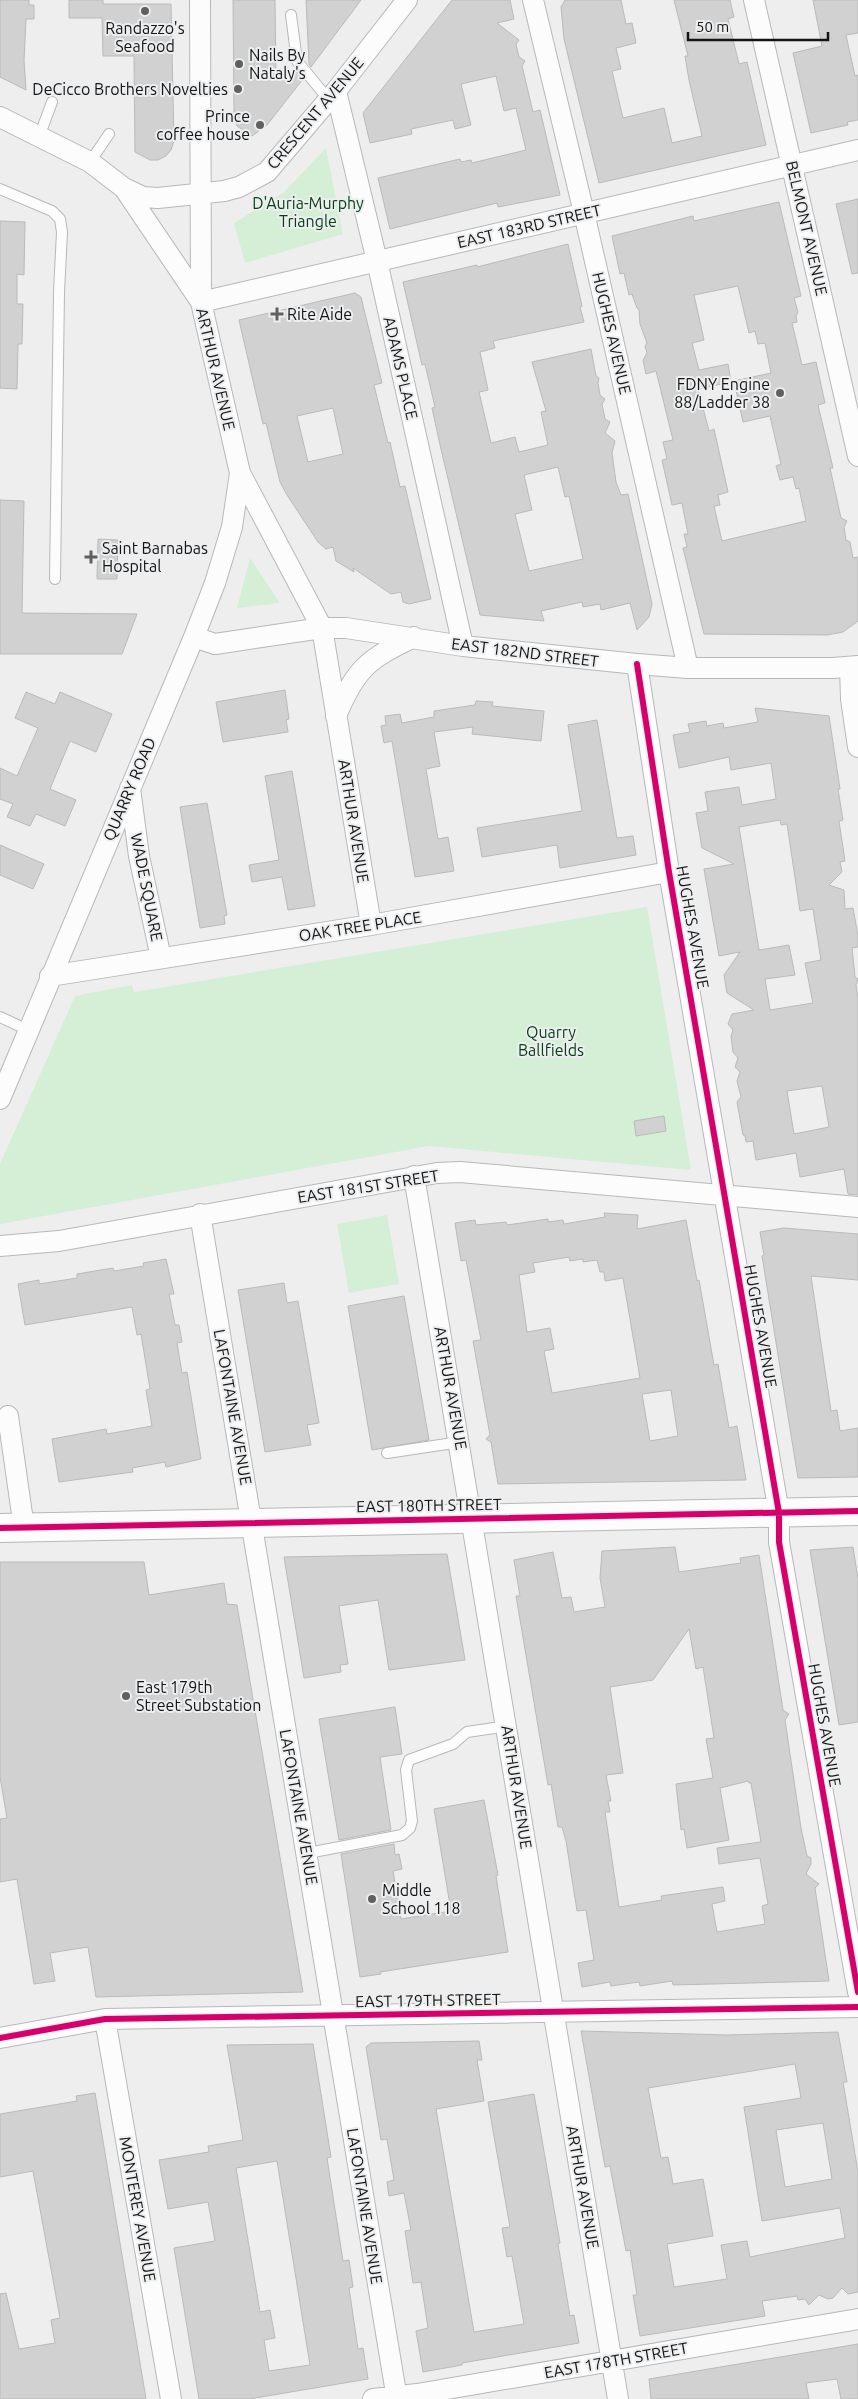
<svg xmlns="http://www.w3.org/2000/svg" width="858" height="2399" font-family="Ubuntu,sans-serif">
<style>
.green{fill:#d4efd6}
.building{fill:#d1d1d1;stroke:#bababa;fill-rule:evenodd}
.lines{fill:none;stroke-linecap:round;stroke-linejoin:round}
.lane-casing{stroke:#b8b8b8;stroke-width:12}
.street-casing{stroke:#b8b8b8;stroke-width:22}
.secondary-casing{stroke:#b8b8b8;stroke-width:30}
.lane{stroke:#fcfcfc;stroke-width:10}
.street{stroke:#fcfcfc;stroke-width:20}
.secondary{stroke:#fcfcfc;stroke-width:28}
.cycleway-casing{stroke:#edeeef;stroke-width:9}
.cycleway{stroke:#d6006c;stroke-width:6}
.poi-dot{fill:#606061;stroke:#edeeef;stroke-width:2}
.labels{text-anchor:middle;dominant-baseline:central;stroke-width:4;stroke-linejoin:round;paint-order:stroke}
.poi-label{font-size:16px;fill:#141415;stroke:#edeeef;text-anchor:start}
.street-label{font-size:16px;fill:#141415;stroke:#edeeef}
.park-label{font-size:16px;fill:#043e15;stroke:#edeeef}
</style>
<rect width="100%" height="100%" fill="#eee"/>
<path class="green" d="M326,148L343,234L245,263L234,223L283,193Z
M250,558L280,603L237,608Z
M647,907L691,1170L429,1146L0,1224V1164L75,996L132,985L134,992Z
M387,1215L399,1284L349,1293L337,1224Z"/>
<path class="building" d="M0,0H29V5H34V19H26L24,61L26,90L0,77Z
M69,0H103V4H171L174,141L171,150L166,156L158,160H150L135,152L134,56H103L102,18H69Z
M233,0H275L276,73L297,72L303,79L267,125L252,136L237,126L234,117Z
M306,0H361L311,67L309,64Z
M452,0H510L514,19L497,23L519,40L516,44L519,57L525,61L522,66L533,112L540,110L560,195L498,207L497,203L390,229L378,178L460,159L461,162L471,160L472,163L526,150L516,108L504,111L496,76L461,84L471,125L455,129L453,120L411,129L412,134L370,143L363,113Z
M565,0H621L626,24L632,23L636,43L616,48L621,69L612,71L623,118L664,108L672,143L702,136L689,80L685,56H688L674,0H730L734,17L728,19L739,64L747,62L766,145L599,183L564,39L561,7Z
M813,0H858V33L846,35L855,76L858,75V120L847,122L848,125L811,133L793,53L822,46Z
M858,199V273L852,274L836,204Z
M779,202L801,296L794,298L798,312L796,316L797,322L792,323L802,365L816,362L825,403L818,405L833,468H830L841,518L847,521L844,527L846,540L850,542L853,558L858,557V621L843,632L827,635L704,634L683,548L687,547L684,534H688L682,503L672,505L662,460L667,459L663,442L673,440L656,371L646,374L643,360L647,353L645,346L647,343L640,324L639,310L637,308L632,294L629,295L624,273L620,274L612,236L693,216L694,221ZM738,286L749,333L755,331L758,344L765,343L771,373L734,381L743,422L770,416L781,464L776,466L780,480L793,477L796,489L799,488L806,521L722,541L714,506L720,505L718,495L728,492L714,429L709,431L698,389L731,382L728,364L699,370L692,343L704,340L694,295Z
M0,221L25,222L24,275L17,274V304H23L22,344H18L17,389L0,388Z
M568,244L582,306L580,307L584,322L493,341L495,348L480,352L488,390L479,392L491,443L515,437L519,452L548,445L541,412L546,411L532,362L591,349L596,376L599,378L598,383L600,395L605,399L602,404L605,419L610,422L605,433L615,441L612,453L616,482L621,495L628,494L652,604L649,617L637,630L630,603L601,610L600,604L583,607L582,602L541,611L544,621L480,615L441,449L432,408L435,407L425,364L422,365L403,282L477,265V267ZM558,467L565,497L569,496L583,559L529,571L515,514L532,510L524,475Z
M355,293L361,297L382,383L374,385L380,410L388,443L390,442L400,487L405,486L431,599L409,604L403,602L401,592L391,594L353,568L354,572L336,561L333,547L326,549L318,542L287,495L280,482L266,423L263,424L239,320ZM333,408L343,454L308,462L297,416Z
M0,500L24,501L22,613L137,614L122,654H0Z
M98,539L118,540L117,579H97Z
M285,690L289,719L286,720L288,732L223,742L216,702Z
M26,692L55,704L60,692L112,714L96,752L70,741L50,789L76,800L65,826L36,814L30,826L7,817L13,804L0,799V768L17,776L38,728L15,718Z
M476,701L493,702L492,706L544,711L541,741L472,734L473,727L434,732L440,766L426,769L438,839L448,837L454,871L415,877L392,741L384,743L381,726L386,725L385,716L400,714L402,723L434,717V711L475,705Z
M755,708L829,716L840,789H838L843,820L839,821L845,861L840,862L842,872L829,885L844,890L845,909L853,908L858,936V947L852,948L855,977L858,979L856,985L858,999V1195L848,1194L844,1169L800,1177L796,1153L756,1160L753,1141L746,1142L745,1136L743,1135L737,1102L741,1097L737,1081L740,1072L735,1067L738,1058L733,1052L731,1036L733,1030L728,1024L732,1014L754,1010L727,993L724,975L740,952L719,956L704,869L734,864L702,848L696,813L708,811L705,792L739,787L742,805L776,799L771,763L731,770L729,757L679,768L673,735L690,732L688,724L706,721L707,726L723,723L724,728L758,722ZM780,820L781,825L787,824L800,911L813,909L821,960L805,963L813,1003L770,1010L765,979L795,975L789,945L759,950L739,827ZM822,1086L829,1127L794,1134L787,1091Z
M597,720L617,838L633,836L636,855L560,868L557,845L482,857L477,828L582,811L568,725Z
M292,771L315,906L288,910L282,877L252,882L249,865L279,860L265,776Z
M207,803L227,915L224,916L225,924L200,928L180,807Z
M0,845L44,864L33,889L0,875Z
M664,1116L666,1131L636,1136L634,1121Z
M604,1213L638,1215L637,1229L686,1220L697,1281L699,1280L714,1365L718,1364L729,1428L737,1426L746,1480L498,1484L491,1442L486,1439L490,1435L473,1341L481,1340L466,1260L461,1261L455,1223L475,1220L476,1225L506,1222L507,1225L548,1219V1222L563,1220L564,1224L605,1217ZM569,1257L570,1261L583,1259V1262L597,1260L600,1272H604L605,1281L623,1278L640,1378L552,1393L544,1351L554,1349L550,1328L527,1332L519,1275L535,1272L533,1263ZM671,1390L678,1436L650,1441L642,1394Z
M784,1228L858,1234V1280L811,1276L831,1411L837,1410L840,1431L858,1428V1477L798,1478L762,1256L764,1255L760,1232Z
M166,1259L174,1294H169L175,1325H179L182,1342L177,1343L182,1373L187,1372L201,1459L166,1467L165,1462L132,1468L133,1472L59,1482L52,1439L106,1429L107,1434L152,1426L146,1390L150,1389L141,1334L137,1335L132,1307L25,1325L18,1284L39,1280V1284L77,1278V1274L113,1268L114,1271L144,1266L143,1263Z
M284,1283L287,1303L298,1301L319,1423L307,1425L311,1445L265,1452L238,1290Z
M404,1296L429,1440L372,1450L348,1306Z
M675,1547L679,1572L741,1563L740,1558L759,1555L783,1710L789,1714L785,1720L801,1828L807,1856L811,1858V1864L806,1874L819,1884L815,1888L829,1981L673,1985L672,1981L640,1986L639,1982L611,1986L610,1982L582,1987L578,1963L594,1960L586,1910L577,1911L566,1841L562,1827H558L551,1784L548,1785L516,1596H520L514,1560L553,1552L562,1598L571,1597L574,1612L605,1607L600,1578L602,1551ZM689,1629L696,1669L703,1667L714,1738L706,1739L713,1778L676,1784L681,1830L684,1829L687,1848L729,1840L720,1788L748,1781L749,1783H751L761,1842L717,1848L719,1864L760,1858L768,1904L762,1906L765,1924L717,1932L712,1904L725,1901L723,1887L661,1896L662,1900L619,1907L605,1812H610L608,1801H611L606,1775L623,1773L610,1687L653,1680Z
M853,1547L858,1579V1722L839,1725L810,1550Z
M447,1554L465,1660L389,1670L378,1600L339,1606L348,1664L340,1665L341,1672L304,1678L284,1557Z
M0,1562H144L149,1595L224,1583L227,1604L237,1605L303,1992L96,1997L88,1947L50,1953L55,1981L34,1984L17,1879L0,1882V1819L7,1818L0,1777Z
M395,1707L402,1754L380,1757L391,1830L339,1840L319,1719Z
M484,1800L498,1875L496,1876L508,1952L380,1972L381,1974L360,1977L341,1854L394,1844L395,1855L399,1854L402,1869L393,1871L401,1919L451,1911L434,1809Z
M581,2031L727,2035L838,2032L847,2082H843L858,2172V2292L848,2294L842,2288L833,2298L828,2299L819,2295L809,2305L805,2299L798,2300L797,2296L762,2301L765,2316L640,2336L633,2295H637L630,2250L626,2251L610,2166L605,2167ZM795,2064L801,2098L744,2107L762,2221L840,2208L845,2238L750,2257L747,2241L721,2245L727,2279L674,2287L667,2244L713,2236L703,2179L673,2184L668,2157L661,2158L648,2088ZM823,2123L832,2179L785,2187L776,2130Z
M479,2041L482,2060H477L484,2101L436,2109L474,2332L524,2324L512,2256L507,2257L502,2228L510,2227L488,2102L534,2094L560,2243L558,2244L570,2316L574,2315L579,2343L462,2363V2365L423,2372L416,2331L428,2328L421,2282L413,2283L405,2231L411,2230L404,2193L389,2196L387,2182L394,2180L387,2139L381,2140L366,2047L371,2043Z
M313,2044L331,2157L327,2158L343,2261L349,2260L353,2287L349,2288L358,2349L363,2348L368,2379L249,2399H199L174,2248L215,2241L208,2202L168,2209L159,2160L209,2152L208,2146L243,2140L227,2045ZM277,2161L310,2365L269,2371L264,2340L275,2338L270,2310L260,2312L236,2168Z
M95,2093L146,2399H0V2294L6,2293L19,2349L55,2343L51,2320L60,2318L33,2171L0,2177V2114L77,2101L76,2096Z
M858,2344V2399H841L837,2379L806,2383L809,2399H651L649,2379Z"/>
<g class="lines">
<defs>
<path id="lane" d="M291,15L297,61L329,100
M39,137L52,102
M90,162L109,134
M0,189L52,211L60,219L62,232L59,292L55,579
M0,1017L28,1030
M387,1453L460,1442
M308,1853L402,1835L410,1828L412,1821L406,1770L409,1760L453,1744L467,1732L508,1726"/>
<path id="street" d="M200,0L201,302L240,473L322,628L371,925
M533,0L584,213L688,668
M754,0L858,456
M336,91L377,261L463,646
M0,117L90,162L124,188L201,302
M124,188L143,197L158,198L224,191L239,187L267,172L336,91L407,0
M201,302L858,150
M194,637L215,644L322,628H346L463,646L637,664L688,668H833L858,666
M637,664L669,872L779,1513V1542L858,1992
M850,667L851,699L858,747
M336,716C356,668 368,659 414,637
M130,788L139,856L161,958
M50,976L371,925L669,872
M0,1099L194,637L215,583L232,527L240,473
M414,1176L618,2399
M200,1214L397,2399
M0,1246L59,1241L437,1173L460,1172L858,1207
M8,1416L24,1528
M105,2019L171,2399
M0,2038L105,2019L858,2007
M373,2399L417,2394L858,2319"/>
<path id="secondary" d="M0,1528L858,1511"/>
</defs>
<use href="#lane" class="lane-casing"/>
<use href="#street" class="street-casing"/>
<use href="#secondary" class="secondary-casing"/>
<use href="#lane" class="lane"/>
<use href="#street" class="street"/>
<use href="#secondary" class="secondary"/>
<defs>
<path id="cycleway" d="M637,664L669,872L779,1513V1542L858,1992
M0,1528L858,1511
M0,2038L105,2019L858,2007"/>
</defs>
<use href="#cycleway" class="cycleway-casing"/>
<use href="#cycleway" class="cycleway"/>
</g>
<g class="poi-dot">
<circle cx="145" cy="11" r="5"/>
<circle cx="239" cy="64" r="5"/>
<circle cx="238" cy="89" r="5"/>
<circle cx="260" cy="125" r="5"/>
<path d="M274.5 306.5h5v5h5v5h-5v5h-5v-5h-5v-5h5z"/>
<circle cx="780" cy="393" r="5"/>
<path d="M88.5 549.5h5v5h5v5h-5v5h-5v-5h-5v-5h5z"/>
<circle cx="126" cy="1696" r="5"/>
<circle cx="372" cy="1899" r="5"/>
</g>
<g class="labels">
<g class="poi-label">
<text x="145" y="28" text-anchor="middle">Randazzo's<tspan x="145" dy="18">Seafood</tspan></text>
<text x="249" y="55">Nails By<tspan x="249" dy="18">Nataly's</tspan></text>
<text x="228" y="89" text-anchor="end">DeCicco Brothers Novelties</text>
<text x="250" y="116" text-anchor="end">Prince<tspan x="250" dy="18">coffee house</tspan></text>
<text x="287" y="314">Rite Aide</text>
<text x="770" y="384" text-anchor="end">FDNY Engine<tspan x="770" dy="18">88/Ladder 38</tspan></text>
<text x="102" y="548">Saint Barnabas<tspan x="102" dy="18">Hospital</tspan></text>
<text x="136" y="1687">East 179th<tspan x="136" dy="18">Street Substation</tspan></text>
<text x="382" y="1890">Middle<tspan x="382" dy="18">School 118</tspan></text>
</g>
<g class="street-label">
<text transform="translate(315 113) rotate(-50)">CRESCENT AVENUE</text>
<text transform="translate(529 226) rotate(-13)">EAST 183RD STREET</text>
<text transform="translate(807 228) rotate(77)">BELMONT AVENUE</text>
<text transform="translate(612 333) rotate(77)">HUGHES AVENUE</text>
<text transform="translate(401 368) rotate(77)">ADAMS PLACE</text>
<text transform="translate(216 369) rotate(77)">ARTHUR AVENUE</text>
<text transform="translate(525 652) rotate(7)">EAST 182ND STREET</text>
<text transform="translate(129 789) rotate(-67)">QUARRY ROAD</text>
<text transform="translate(354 821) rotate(81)">ARTHUR AVENUE</text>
<text transform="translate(147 887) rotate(79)">WADE SQUARE</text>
<text transform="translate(360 926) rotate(-9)">OAK TREE PLACE</text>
<text transform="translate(693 927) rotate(80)">HUGHES AVENUE</text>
<text transform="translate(368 1186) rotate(-9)">EAST 181ST STREET</text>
<text transform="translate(761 1326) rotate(80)">HUGHES AVENUE</text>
<text transform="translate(451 1388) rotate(80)">ARTHUR AVENUE</text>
<text transform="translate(233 1407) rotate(80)">LAFONTAINE AVENUE</text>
<text transform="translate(429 1505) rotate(-1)">EAST 180TH STREET</text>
<text transform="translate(825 1725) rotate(80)">HUGHES AVENUE</text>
<text transform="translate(517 1787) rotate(81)">ARTHUR AVENUE</text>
<text transform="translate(299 1807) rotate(80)">LAFONTAINE AVENUE</text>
<text transform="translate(428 2000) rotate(-1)">EAST 179TH STREET</text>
<text transform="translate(583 2187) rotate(80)">ARTHUR AVENUE</text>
<text transform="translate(365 2206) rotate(81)">LAFONTAINE AVENUE</text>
<text transform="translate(138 2209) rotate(80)">MONTEREY AVENUE</text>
<text transform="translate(616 2360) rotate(-10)">EAST 178TH STREET</text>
</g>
<g class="park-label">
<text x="308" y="203">D'Auria-Murphy<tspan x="308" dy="18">Triangle</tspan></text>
<text x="551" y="1032">Quarry<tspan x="551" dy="18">Ballfields</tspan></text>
</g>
</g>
<path d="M688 32v8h140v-8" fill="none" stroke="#141415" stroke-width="2.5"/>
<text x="696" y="32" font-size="15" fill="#141415" stroke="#edeeef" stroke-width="4" paint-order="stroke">50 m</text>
</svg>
